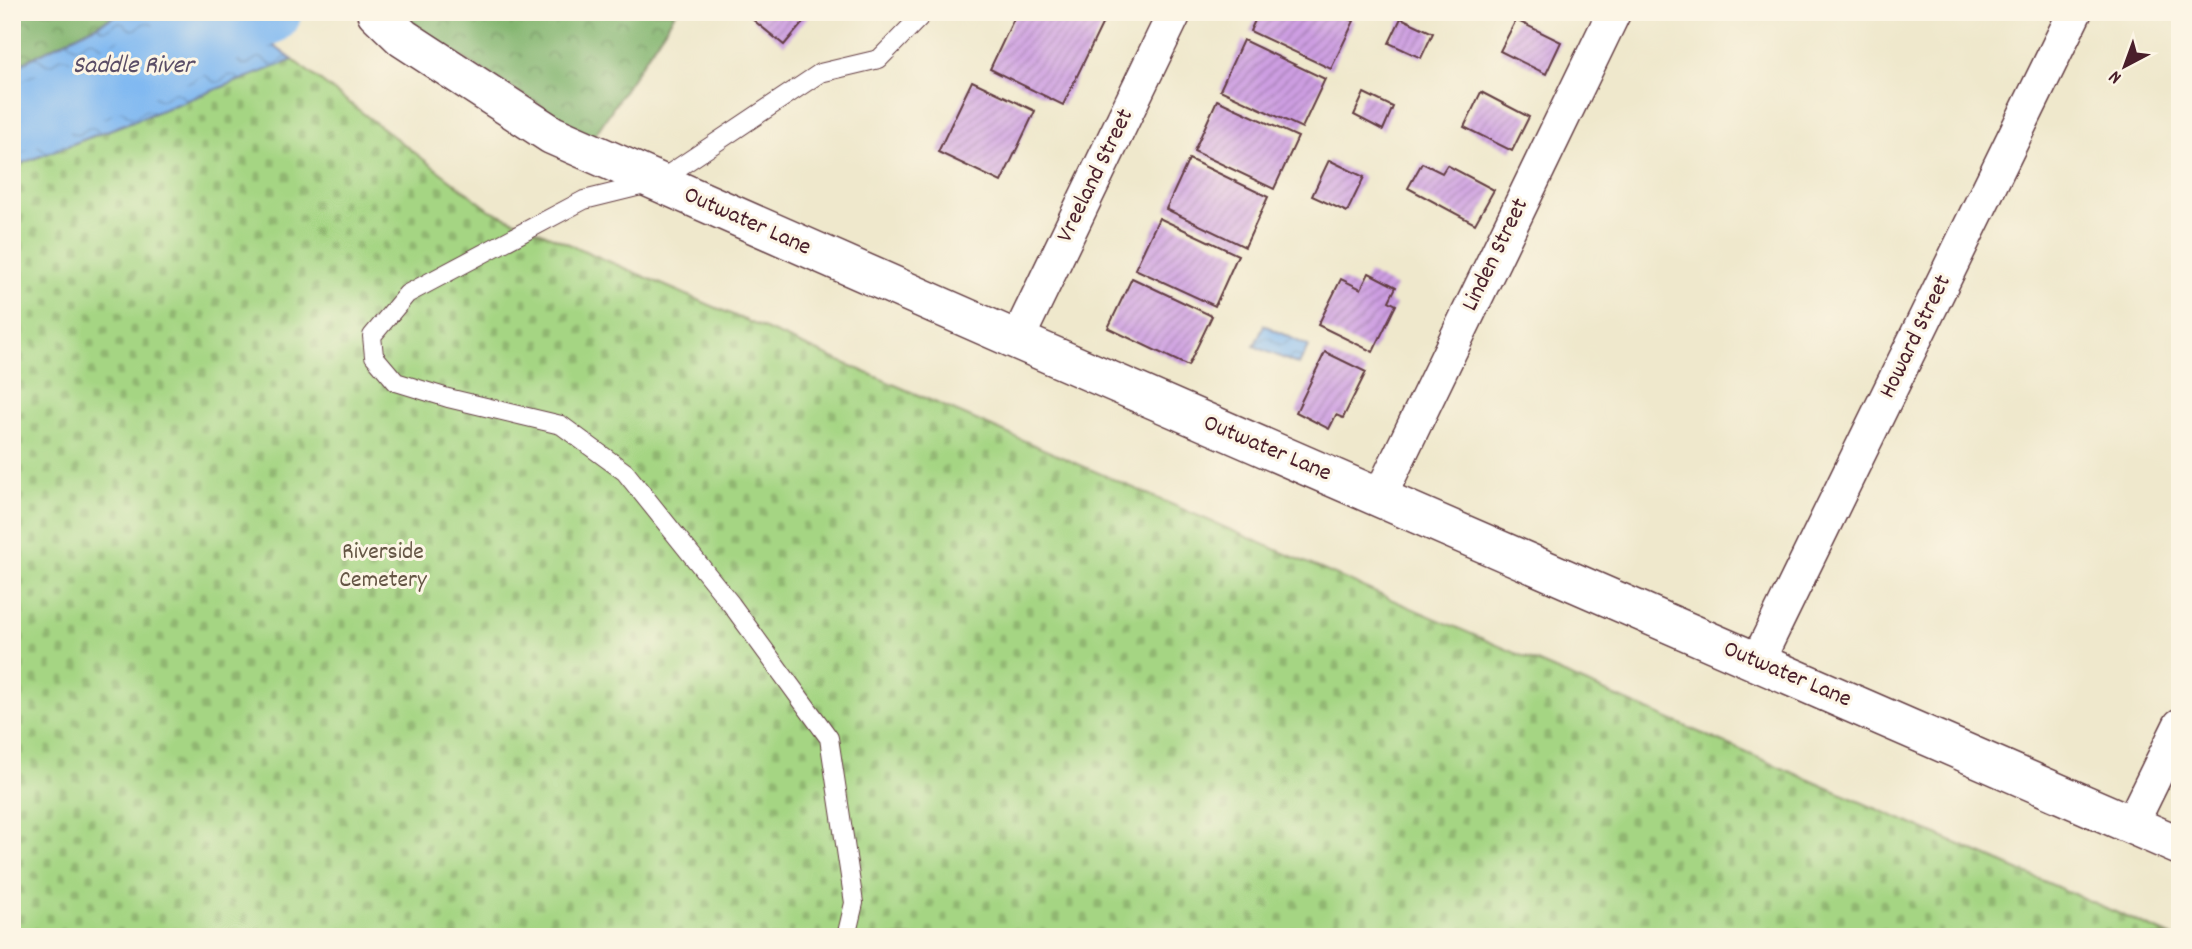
<svg xmlns="http://www.w3.org/2000/svg" width="2192" height="949" font-family="Dekko,sans-serif">
<style>
.forest{fill:url(#forest-crowns);stroke:#676a4e;stroke-width:2}
.cemetery{fill:url(#cemetery-stones);stroke:#787a57;stroke-width:2}
.water{fill:url(#water-waves);stroke:#666c8e;stroke-width:2}
.lines{fill:none;stroke-linecap:round;stroke-linejoin:round}
.river{stroke:#81b9f1;stroke-width:65}
.building{fill:url(#building-hatch)}
.service-casing{stroke:#633d43;stroke-width:20}
.minor-casing{stroke:#633d43;stroke-width:36}
.tertiary-casing{stroke:#633d43;stroke-width:41}
.service{stroke:#fff;stroke-width:18}
.minor{stroke:#fff;stroke-width:33}
.tertiary{stroke:#fff;stroke-width:38}
.labels{text-anchor:middle;dominant-baseline:central;stroke-width:6;stroke-linejoin:round;paint-order:stroke}
.street-label{font-size:24px;fill:#4a1f2b;stroke:#fcf5e5}
.park-label{font-size:24px;fill:#655645;stroke:#fcf5e5}
.water-label{font-size:26px;font-style:italic;fill:#5a4d66;stroke:#fcf5e5}
</style>
<defs>
<pattern id="forest-crowns" width="20" height="18" patternUnits="userSpaceOnUse" patternTransform="scale(1.75)"><rect width="20" height="18" fill="#84b671"/><path d="M2 6a3 3 0 1 1 6 0M12 15a3 3 0 1 1 6 0" fill="none" stroke="#6e935d"/></pattern>
<pattern id="cemetery-stones" width="16" height="16" patternUnits="userSpaceOnUse" patternTransform="scale(1.75)"><rect width="16" height="16" fill="#a5d583"/><path d="M2 7V4a2 2 0 0 1 4 0v3zM10 15v-3a2 2 0 0 1 4 0v3z" fill="#90b671"/></pattern>
<pattern id="water-waves" width="16" height="10" patternUnits="userSpaceOnUse" patternTransform="scale(1.75)"><rect width="16" height="10" fill="#81b9f1"/><path d="M0 5q4-4 8 0t8 0" fill="none" stroke="#6c96c3"/></pattern>
<pattern id="building-hatch" width="6" height="6" patternUnits="userSpaceOnUse" patternTransform="scale(1.75)"><rect width="6" height="6" fill="#cd9ee2"/><path d="M-1 1l2-2M0 6l6-6M5 7l2-2" fill="none" stroke="#a880b7"/></pattern>
</defs>
<rect width="100%" height="100%" fill="#fcf5e5"/>
<filter id="ink" filterUnits="userSpaceOnUse"><feTurbulence type="fractalNoise" baseFrequency=".0143" numOctaves="2"/><feDisplacementMap in="SourceGraphic" scale="14" xChannelSelector="R" yChannelSelector="G"/><feConvolveMatrix kernelMatrix="1 2 1 2 8 2 1 2 1" color-interpolation-filters="sRGB"/></filter>
<filter id="wash" filterUnits="userSpaceOnUse"><feTurbulence type="fractalNoise" baseFrequency=".00686" numOctaves="4" result="noise"/><feDisplacementMap in="SourceGraphic" scale="28" xChannelSelector="R" yChannelSelector="G"/><feGaussianBlur stdDeviation="1.57" result="paint"/><feColorMatrix in="noise" values="0 0 0 0 0 0 0 0 0 0 0 0 0 0 0 0 0 1.4 0 .05"/><feComposite in="paint" operator="in"/></filter>
<g filter="url(#wash)">
<rect width="100%" height="100%" fill="#efe8cc"/>
<path class="forest" d="M12,12H123L12,68Z
M412,12H676L593,138L403,21Z"/>
<path class="cemetery" d="M293,60L490,210L2173,937H12V167Z"/>
<path class="water" d="M123,12H249L273,45L293,60L12,167V68Z
M1264,325L1308,346L1299,365L1254,346Z"/>
<g class="lines">
<path class="river" d="M12,121L269,12"/>
</g>
<g id="blocks">
<path class="building" d="M757,12H812L784,45L752,19Z
M1017,12H1108L1063,105L990,69Z
M1259,12H1336L1354,21L1331,69L1250,31Z
M1401,18L1433,33L1421,58L1389,43Z
M1516,20L1561,42L1546,74L1500,51Z
M1243,40L1325,79L1302,128L1220,90Z
M972,81L1035,111L1001,182L938,152Z
M1481,92L1529,117L1512,151L1464,127Z
M1364,93L1393,107L1383,130L1354,115Z
M1217,100L1298,137L1274,189L1194,151Z
M1189,159L1268,197L1245,247L1166,209Z
M1329,160L1364,177L1347,212L1312,196Z
M1422,163L1442,173L1447,165L1494,190L1475,224L1408,188Z
M1159,218L1238,255L1215,306L1135,269Z
M1369,273L1396,287L1389,301L1396,305L1373,352L1318,325L1341,279L1361,289Z
M1132,278L1212,316L1188,366L1108,328Z
M1325,352L1366,372L1343,418L1336,415L1329,429L1296,412Z"/>
</g>
</g>
<g filter="url(#ink)">
<use href="#blocks" fill-opacity="0" stroke="#633d43" stroke-width="2"/>
<g class="lines">
<defs>
<path id="service" d="M846,937L854,903L829,738L731,604L625,472L561,425L448,398L396,382L374,356L372,336L407,294L584,200L657,182L820,73L879,59L925,12"/>
<path id="minor" d="M1017,340L1175,12
M1379,498L1614,12
M1757,662L2075,12
M2131,825L2180,725"/>
<path id="tertiary" d="M376,12L403,38L552,135L1017,340L2180,846"/>
</defs>
<use href="#service" class="service-casing"/>
<use href="#minor" class="minor-casing"/>
<use href="#tertiary" class="tertiary-casing"/>
<use href="#service" class="service"/>
<use href="#minor" class="minor"/>
<use href="#tertiary" class="tertiary"/>
</g>
</g>
<g class="labels">
<g class="street-label">
<text transform="translate(1096 176) rotate(-64)">Vreeland Street</text>
<text transform="translate(747 222) rotate(24)">Outwater Lane</text>
<text transform="translate(1496 255) rotate(-64)">Linden Street</text>
<text transform="translate(1916 337) rotate(-64)">Howard Street</text>
<text transform="translate(1267 449) rotate(23)">Outwater Lane</text>
<text transform="translate(1787 675) rotate(23)">Outwater Lane</text>
</g>
<g class="park-label">
<text x="383" y="553">Riverside<tspan x="383" dy="28">Cemetery</tspan></text>
</g>
<g class="water-label">
<text x="133" y="66">Saddle River</text>
</g>
</g>
<rect width="2192" height="949" fill="none" stroke="#fcf5e5" stroke-width="42"/>
<g transform="translate(2125 66) rotate(221)" stroke="#fcf5e5" stroke-width="5" paint-order="stroke">
<path d="M0-5L12 26L0 18L-12 26Z" fill="#4a1f2b"/>
<text y="-10" font-size="19" font-weight="bold" text-anchor="middle" fill="#4a1f2b">N</text>
</g>
</svg>
